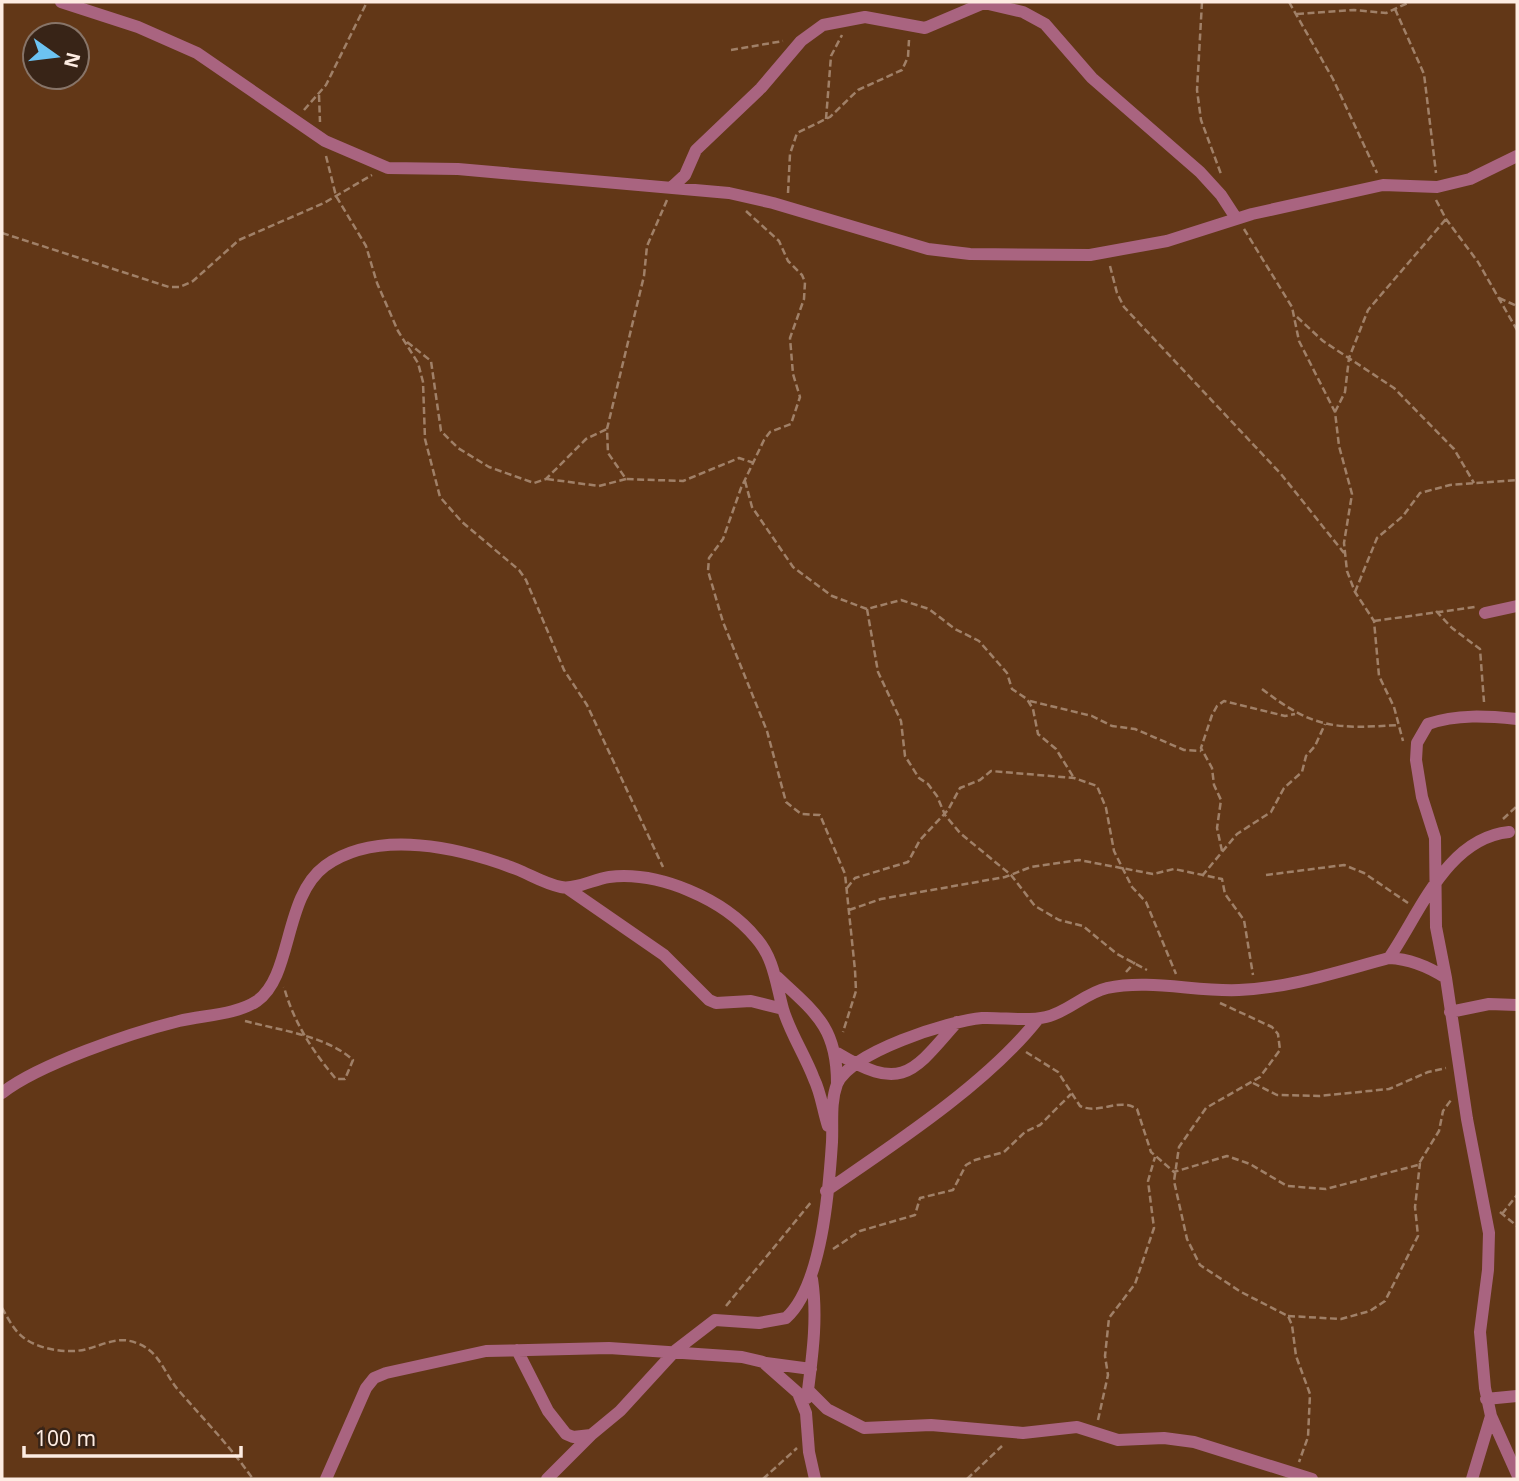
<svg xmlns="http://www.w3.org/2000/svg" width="1519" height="1481" font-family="'Noto Sans',sans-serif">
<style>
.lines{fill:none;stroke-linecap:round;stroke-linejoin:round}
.path{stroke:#a08068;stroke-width:2.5;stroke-dasharray:7 3.5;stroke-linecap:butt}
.street{stroke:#a96480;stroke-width:12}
</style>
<rect width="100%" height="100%" fill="#623717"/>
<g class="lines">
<path class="path" d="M1202,2L1197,90L1201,120L1221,174
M1289,2L1333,79L1377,173
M1395,9L1424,74L1436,173
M1297,14L1354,10L1386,13L1410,2
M731,50L783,41
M319,95L320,122
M304,110L326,85L367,2
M826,119L831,56L842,35
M326,156L336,196L366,246L377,283L398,331L418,363L423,382L425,439L440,497L462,522L519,570L526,580L564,670L587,705L663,867
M788,193L790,154L797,133L830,117L858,90L902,70L908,57L909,40
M667,200L647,246L644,276L607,429L608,453L626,479L683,481L739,458L754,463
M1436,200L1446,219L1478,262L1517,330
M746,211L779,241L788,261L802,275L805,282L804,299L790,338L793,374L800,397L791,424L770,432L764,440L741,488L723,539L709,558L708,571L723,622L767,731L786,802L801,814L820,815L845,874L855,970L856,991L843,1032
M1244,229L1292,307L1299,341L1335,412L1339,446L1352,494L1344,543L1347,571L1355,592L1374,621L1379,676L1394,707L1403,741
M2,233L169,287H180L193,281L239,240L324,203L372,175
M1110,266L1117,293L1124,307L1281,474L1344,553
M1499,298L1517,306
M1297,317L1323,341L1394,388L1454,449L1474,483
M407,342L431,361L441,431L458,448L489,467L534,483L546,479L586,439L607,429
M1335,412L1345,392L1349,358L1368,310L1446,219
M547,479L599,486L626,479
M745,481L752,507L793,567L832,596L867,609L901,600L929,609L955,629L979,641L1007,673L1012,689L1027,699L1033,709L1038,734L1056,749L1074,778
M1355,592L1377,538L1403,516L1420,493L1450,485L1517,480
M867,609L878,672L901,721L905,756L919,778L928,784L937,796L945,815L960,833L1011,875L1035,906L1059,920L1083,926L1117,954L1147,970
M1436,611L1452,628L1480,649L1484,702
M1374,621L1475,607
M1262,689C1314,729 1335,729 1399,725
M1030,701L1092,716L1112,726L1135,729L1184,750L1201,751
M1503,819L1517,806
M1222,851L1217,828L1221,800L1214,785L1212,768L1201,748L1212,715L1217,706L1224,701L1285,716L1295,714
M1266,875L1344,865L1364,873L1408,903
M1202,876L1237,834L1271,812L1284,788L1302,772L1306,756L1315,746L1325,724
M847,888L855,878L908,862L920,840L948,810L960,788L980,780L991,771L1074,778L1097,786L1106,808L1114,851L1132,887L1146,902L1176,974
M849,910L881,899L1005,877L1031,867L1079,860L1153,874L1174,869L1222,879L1225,894L1244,920L1253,975
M1126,972L1135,962
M1220,1003L1272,1027L1278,1034L1280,1050L1260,1077L1206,1108L1179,1147L1174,1181L1187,1239L1200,1265L1241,1292L1288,1316L1292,1325L1296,1356L1310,1394L1308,1437L1299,1462
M245,1021C279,1030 327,1036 353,1060L345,1079H336C313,1052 293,1021 284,987
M1026,1052L1058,1072L1080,1106C1099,1115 1119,1097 1137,1109L1151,1152L1174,1172L1227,1156L1250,1164L1287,1186L1326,1189L1418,1165L1439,1131L1443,1111L1451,1100
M1253,1083L1277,1095L1319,1096L1389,1089L1428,1072L1446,1068
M1500,1212L1517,1226
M1502,1214L1517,1195
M833,1249L860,1231L915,1215L920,1198L953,1190L966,1165L975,1160L1004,1152L1025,1132L1040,1125L1071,1094
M726,1306L812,1201
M2,1308C8,1318 14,1331 24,1338C40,1350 69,1354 87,1349C106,1344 119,1335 139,1344C161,1353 165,1376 180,1392C207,1423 229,1445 253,1479
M1288,1316L1341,1319L1370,1311L1385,1301L1418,1236L1415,1207L1420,1163
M1098,1420L1108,1375L1105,1356L1109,1318L1135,1284L1154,1228L1148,1181L1155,1157
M763,1479L797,1448
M967,1479L1002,1446"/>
<path class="street" d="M61,2L138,27L197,53L325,141L388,168L458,169L729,193L773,203L928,249L970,254L1090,255L1167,241L1252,214L1383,185L1437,187L1470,179L1517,156
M672,187L685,175L696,150L761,88L801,41L823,25L865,17L925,28L984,3L1023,12L1045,24L1092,78L1200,172L1221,195L1236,218
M1485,613L1517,606
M567,888L664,955L709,1000L716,1003L751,1001L783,1009
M1389,958C1420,913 1447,838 1509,832
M777,977C816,1013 837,1028 837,1083
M1446,978L1436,927L1435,838L1422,797L1416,760L1417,743L1428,724C1457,714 1487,716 1517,719
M1450,1012L1489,1004L1517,1005
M837,1053C902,1092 912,1074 957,1022
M2,1093C39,1064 131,1033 179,1021C203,1015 236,1015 257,1001C293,976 283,897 325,866C378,828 461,848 516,869C531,875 545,884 561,887C576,890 594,879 609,877C659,871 724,899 756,938C774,958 776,984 783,1009C790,1033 805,1055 814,1079C821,1093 823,1111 828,1126
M826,1191C893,1145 988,1083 1038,1019
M517,1350L548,1411L566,1434L573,1437L591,1435L620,1411L676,1350L715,1320L759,1323L786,1318C822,1286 829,1189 832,1142C833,1123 830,1103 837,1084C850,1052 949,1021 982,1018C1003,1017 1026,1022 1046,1017C1068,1012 1085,993 1107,988C1150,979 1196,992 1239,990C1290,988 1340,971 1389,958C1410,959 1429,967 1446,978L1467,1119L1489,1233L1488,1270L1480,1332L1485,1388L1491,1416L1517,1474
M766,1363L811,1369
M808,1390L827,1409L864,1428L931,1425L1023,1433L1077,1427L1118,1440L1164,1438L1194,1442L1312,1479
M807,1398C812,1358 818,1319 812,1279
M1486,1399L1517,1396
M326,1479L366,1388L374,1378L386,1373L486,1351L609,1348L742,1357L763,1362L798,1393L806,1413L809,1452L815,1479
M547,1479L591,1435
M1472,1479L1491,1416"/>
</g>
<rect width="1519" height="1481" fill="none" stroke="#fdece2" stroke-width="7"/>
<g transform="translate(56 56) rotate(104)"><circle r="33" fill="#382417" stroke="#877468" stroke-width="2"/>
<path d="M0-5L12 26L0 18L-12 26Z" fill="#6cc3f2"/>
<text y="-10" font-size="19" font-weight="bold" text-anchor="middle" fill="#fdece2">N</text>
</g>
<path d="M24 1446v10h217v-10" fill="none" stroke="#fdece2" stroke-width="3.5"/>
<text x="35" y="1446" font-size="21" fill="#fdece2" stroke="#382417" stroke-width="5" paint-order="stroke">100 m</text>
</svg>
